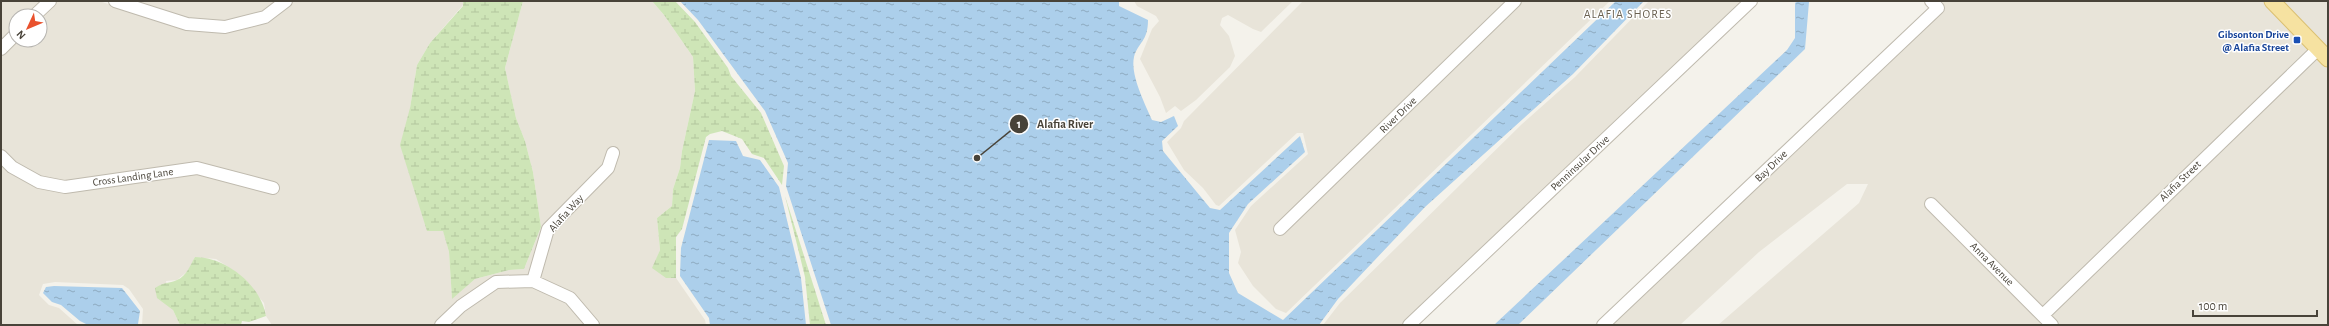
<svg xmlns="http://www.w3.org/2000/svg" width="2329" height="326" font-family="'Alegreya Sans',sans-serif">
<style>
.residential{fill:#e8e4d9}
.wetland{fill:url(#wetland-marsh)}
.water{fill:url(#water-ripples)}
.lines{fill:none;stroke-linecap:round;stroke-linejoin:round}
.minor-casing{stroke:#bfbaae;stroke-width:14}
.major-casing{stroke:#dbc072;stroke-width:17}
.minor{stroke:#fff;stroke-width:12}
.major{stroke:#f6e2a1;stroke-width:15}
.transit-dot{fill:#1a4fb4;stroke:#fff;stroke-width:1.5}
.labels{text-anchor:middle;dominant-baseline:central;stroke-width:3;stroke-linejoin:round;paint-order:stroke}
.transit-label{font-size:11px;font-weight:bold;fill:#164399;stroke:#fff;text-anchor:end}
.street-label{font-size:11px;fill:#484339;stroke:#fff}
.neighbourhood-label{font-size:12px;letter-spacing:1px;fill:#6a6151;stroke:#fff}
.leader{fill:none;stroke:#484339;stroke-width:1.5}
.callout-dot{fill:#484339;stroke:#fff;stroke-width:1.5}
.mark-label{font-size:12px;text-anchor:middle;font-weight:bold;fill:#fff}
.callout-label{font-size:12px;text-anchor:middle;font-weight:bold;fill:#484339;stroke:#fff;stroke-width:3;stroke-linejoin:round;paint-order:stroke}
</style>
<defs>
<pattern id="wetland-marsh" width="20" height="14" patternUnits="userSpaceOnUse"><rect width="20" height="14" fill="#cee5b7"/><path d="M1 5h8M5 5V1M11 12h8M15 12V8" fill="none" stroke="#b2c69e"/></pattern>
<pattern id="water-ripples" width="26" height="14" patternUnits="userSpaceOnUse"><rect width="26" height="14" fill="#accfeb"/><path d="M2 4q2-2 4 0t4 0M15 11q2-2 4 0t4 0" fill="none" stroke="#8eaabf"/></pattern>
</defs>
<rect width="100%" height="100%" fill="#f4f2eb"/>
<path class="residential" d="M1,1H44L28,16H16V28L1,43Z
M61,1H99L186,29L267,20L293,1H463V5L430,43L417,65L410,108L449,252L452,298L475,279L509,270L524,269L541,227L533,172L525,141L516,118L505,68L523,1H652L664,15L693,57L695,91L682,151L680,168L673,189L672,206L657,218L660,250L653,268L666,277L676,278L705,320L706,325H598L538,278L552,231L612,169L619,150L610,148L604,166L545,226L530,276L497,278L458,303L435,325H272L266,316L264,303L239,274L216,259L195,257L188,271L177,280L166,281L173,310L180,325H142L143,309L129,289L123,285L55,282L43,284L39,295L49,305L59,308L78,325H1V163L37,186L196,173L275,193L278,185L198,164L65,183L41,177L15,163L1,149V55L16,40H40V17L54,2Z
M130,1H278L263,13L225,23L188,20Z
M1134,1H1293L1261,32L1253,29L1228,15L1222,18L1220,25L1229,36L1235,56L1230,67L1196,100L1181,111L1175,106L1166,113L1160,97L1140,59L1152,29L1159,21L1156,16L1137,6Z
M1303,1H1509L1274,230L1280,236L1522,1H1610L1286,313L1276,309L1253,286L1238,263L1241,252L1235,230L1251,206L1308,154L1303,133H1297L1219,206L1216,205L1203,188L1184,170L1167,142L1181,128L1184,121Z
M1649,1H1745L1403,325H1323L1340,303L1522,124L1575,77Z
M1944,1H2265L2312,49L2043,309L1932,197L1925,204L2046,325H1718L1859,203L1868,184H1847L1759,252L1680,325H1610L1944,8L1941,4Z
M2279,1H2328V51Z
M2318,55L2328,66V325H2059L2049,315Z
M532,285L567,302L586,325H447L463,310L497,287Z"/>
<path class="wetland" d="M463,1H523L505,68L516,118L525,141L533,172L541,227L524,269L509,270L475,279L452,299L449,252L443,231H427L400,145L410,108L417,65L430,43L463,6Z
M652,1H675L695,22L728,68L731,76L761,113L784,166L782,185L764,158L752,154L742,139L722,131L710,134L706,137L682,229L676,237V278H666L652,268L660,250L657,218L672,206L673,189L680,168L682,151L695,91L693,57L664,15Z
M785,196L826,325H810L805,277Z
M195,257C226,257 261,285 266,316L249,322L242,321L241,325H180L173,310L157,298L155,288C166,281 168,284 177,280C187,276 190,265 195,257Z"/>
<path class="water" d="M680,1H1119V6L1148,20C1148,42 1138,42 1134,57C1130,75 1145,104 1152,120L1161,122L1174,116L1178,126L1162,141L1163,151L1210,208L1220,210L1300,136L1305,152L1248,204L1229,233V273L1238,293L1283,320L1616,1H1644L1573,74L1425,207L1338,299L1319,325H831L786,186L788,163L765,111L698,20Z
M1798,1L1809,2L1805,49L1518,325H1494L1787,50L1795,38V3Z
M709,140L736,141L743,156L760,160L779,187L801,278L806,325H710L709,318L680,276L681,248Z
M54,286L122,288L140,311L138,324L88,325L80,321L61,305L52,302L43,293L46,287Z"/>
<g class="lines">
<defs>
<path id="minor" d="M115,1L187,24L225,27L265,17L286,1
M34,16L50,1
M1,49L16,34
M1,156L12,167L39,182L65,187L197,168L273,188
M1931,204L2052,325
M1280,229L1515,1
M533,281L548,229L608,168L613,153
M2043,315L2318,49
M441,325L461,306L496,282L533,281L570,298L593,325
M1409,325L1751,1
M1603,325L1938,8L1931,1"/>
<path id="major" d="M2272,1L2328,59"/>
</defs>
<use href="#minor" class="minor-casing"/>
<use href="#major" class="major-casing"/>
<use href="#minor" class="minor"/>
<use href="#major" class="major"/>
</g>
<rect class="transit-dot" x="2293" y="36" width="8" height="8" rx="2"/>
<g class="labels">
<g class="transit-label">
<text x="2289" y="34">Gibsonton Drive<tspan x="2289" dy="13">@ Alafia Street</tspan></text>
</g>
<g class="street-label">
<text transform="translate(1398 115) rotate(-44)">River Drive</text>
<text transform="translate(1580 163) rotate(-43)">Penninsular Drive</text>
<text transform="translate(1771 166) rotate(-44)">Bay Drive</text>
<text transform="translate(133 177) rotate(-8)">Cross Landing Lane</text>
<text transform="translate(2180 181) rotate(-44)">Alafia Street</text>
<text transform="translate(566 213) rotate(-48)">Alafia Way</text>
<text transform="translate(1992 264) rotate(45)">Anna Avenue</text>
</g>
<g class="neighbourhood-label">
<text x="1628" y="14">ALAFIA SHORES</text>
</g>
</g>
<path class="leader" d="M977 158L1019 124"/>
<g class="callout-dot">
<circle cx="977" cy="158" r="4"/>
<circle cx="1019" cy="124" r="10"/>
</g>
<g class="mark-label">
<text x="1019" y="128">1</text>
</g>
<g class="callout-label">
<text x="1065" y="128">Alafia River</text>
</g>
<rect width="2329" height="326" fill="none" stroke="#484339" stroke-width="4"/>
<g transform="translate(28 28) rotate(226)"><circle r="19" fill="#ffffff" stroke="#b6b4b0"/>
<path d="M0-3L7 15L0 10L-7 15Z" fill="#e9512d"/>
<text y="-6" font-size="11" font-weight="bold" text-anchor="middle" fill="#484339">N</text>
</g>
<path d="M2193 310v6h124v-6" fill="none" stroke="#484339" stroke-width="2"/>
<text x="2199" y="310" font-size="12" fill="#484339" stroke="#ffffff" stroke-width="3" paint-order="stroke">100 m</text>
</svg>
